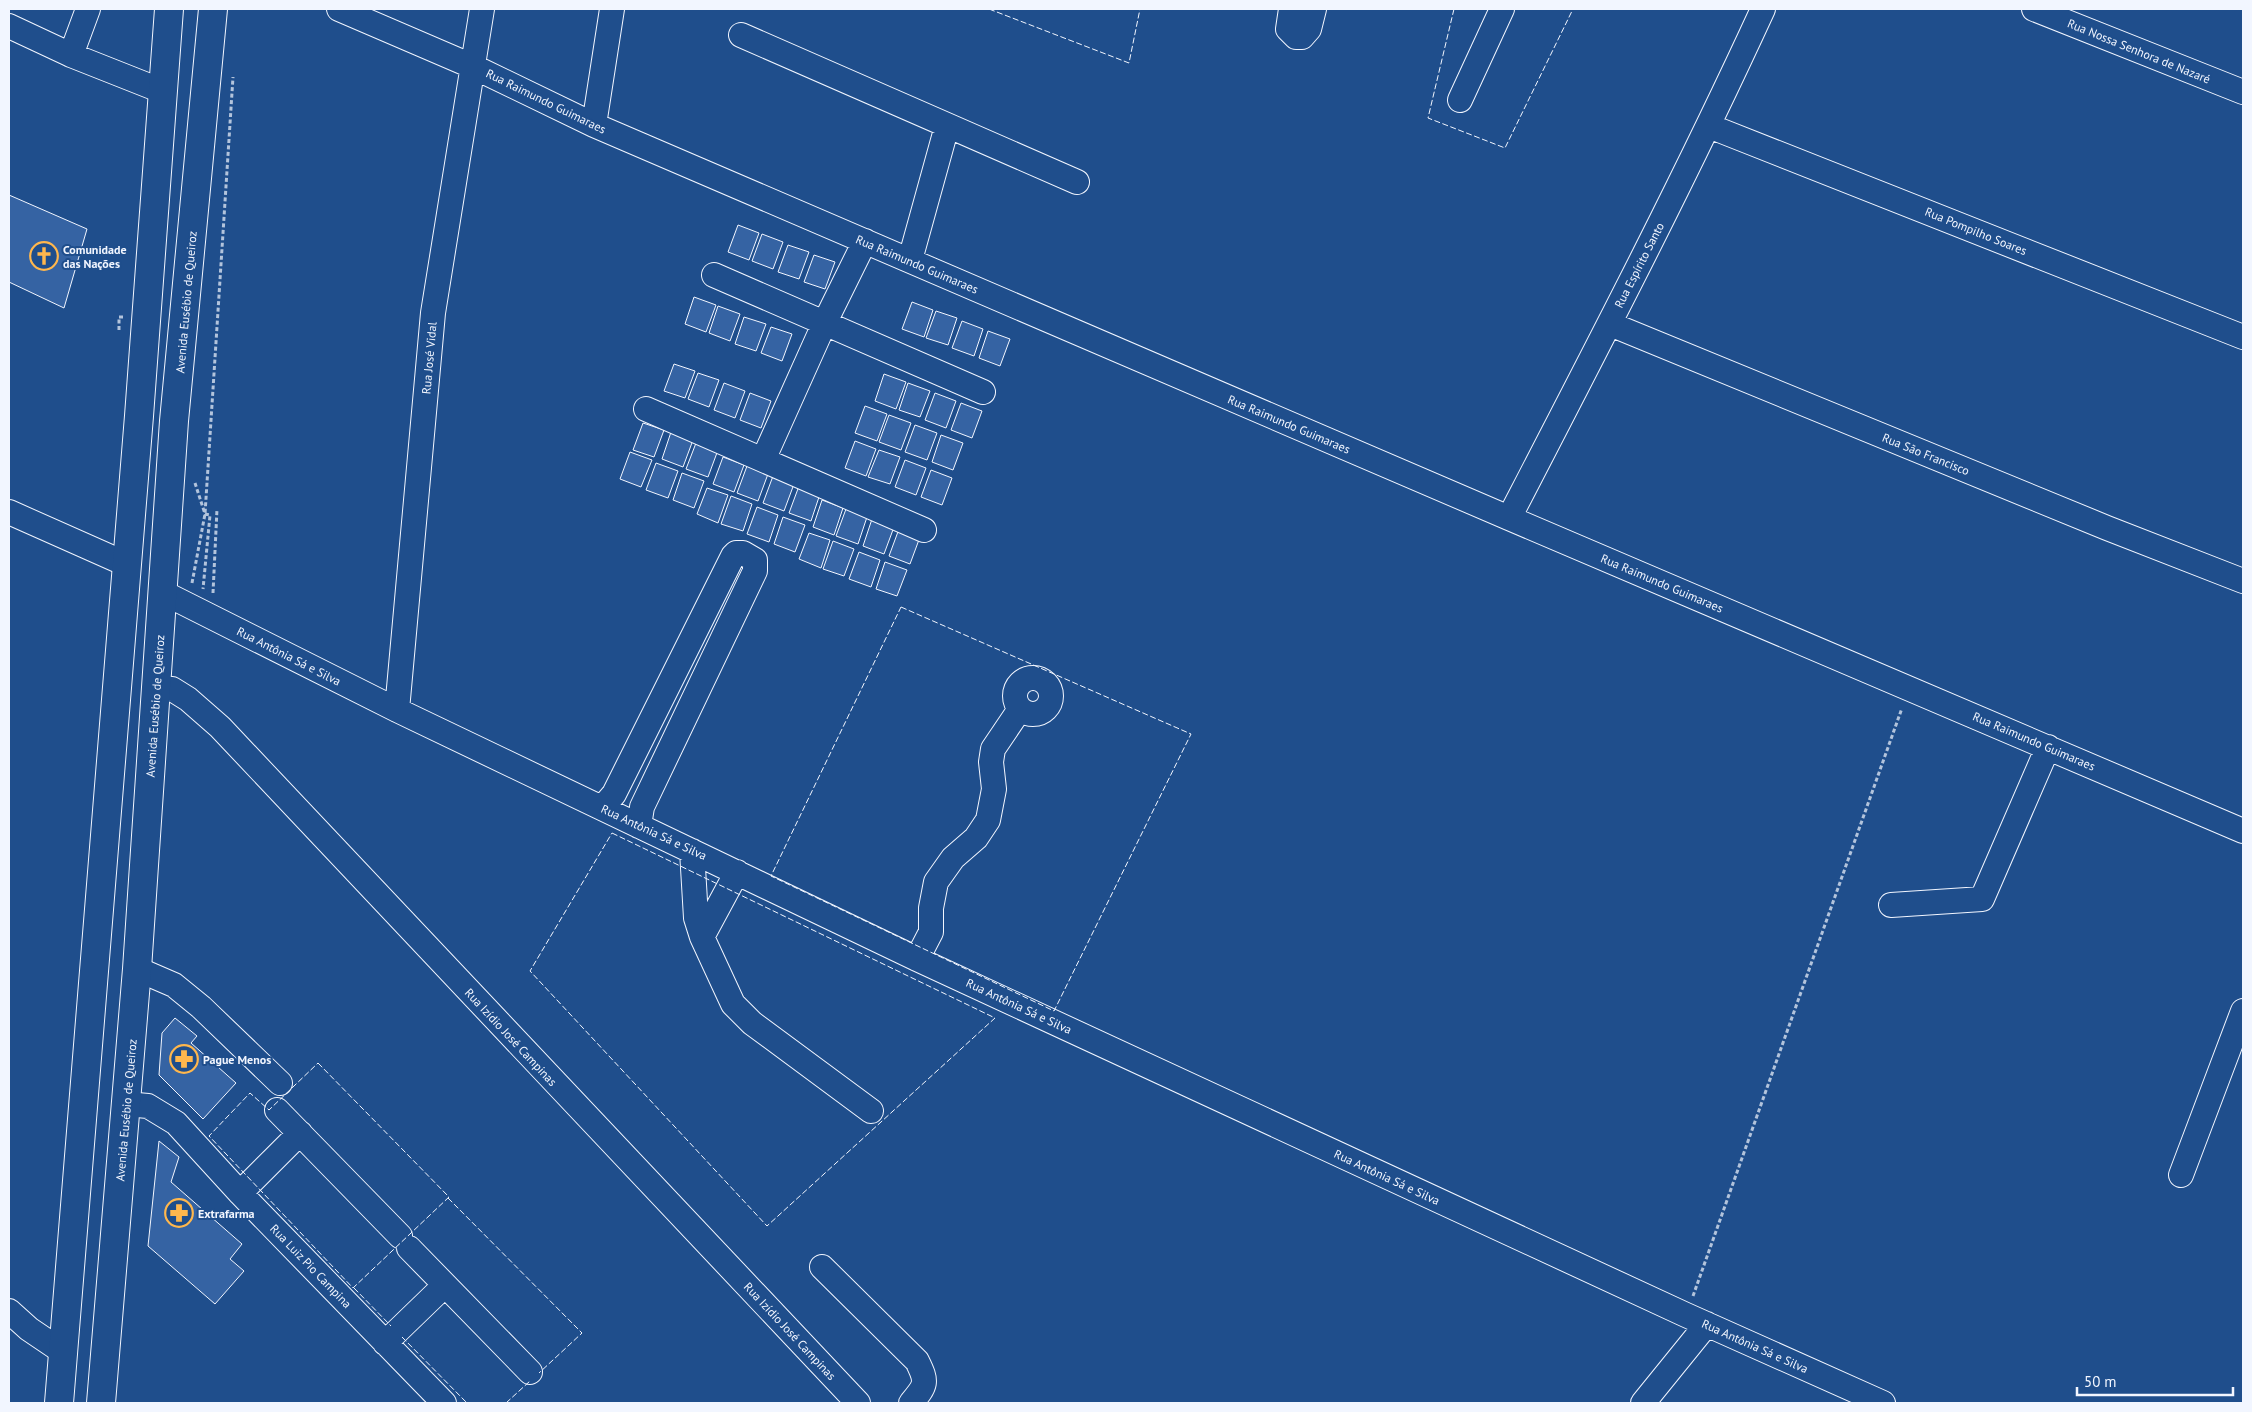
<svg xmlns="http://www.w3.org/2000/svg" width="2252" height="1412" font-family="'PT Sans',sans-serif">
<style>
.building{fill:#3563a3;stroke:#f2f6ff}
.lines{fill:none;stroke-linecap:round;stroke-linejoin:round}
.minor-casing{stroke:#f2f6ff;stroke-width:26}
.highway-casing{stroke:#f2f6ff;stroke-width:30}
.path{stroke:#b3c4dc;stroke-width:3;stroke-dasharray:4 2.5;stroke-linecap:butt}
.minor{stroke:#1f4e8c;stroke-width:24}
.highway{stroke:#1f4e8c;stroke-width:28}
.fence{stroke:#f2f6ff;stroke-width:1;stroke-dasharray:6 2.5;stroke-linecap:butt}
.labels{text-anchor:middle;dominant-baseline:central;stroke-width:4;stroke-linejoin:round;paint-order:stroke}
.street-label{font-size:12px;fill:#f2f6ff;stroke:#1f4e8c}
.poi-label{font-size:12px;font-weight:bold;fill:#f2f6ff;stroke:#1f4e8c;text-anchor:start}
</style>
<rect width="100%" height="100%" fill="#1f4e8c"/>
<path class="building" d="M9,195L87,229L64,308L9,282Z
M738,225L759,233L749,260L728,252Z
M762,234L783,242L773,269L752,261Z
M788,245L809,252L799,279L778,272Z
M814,255L835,262L825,289L804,282Z
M694,297L716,305L706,332L685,324Z
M912,302L933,310L924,337L902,329Z
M718,306L740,314L730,341L709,333Z
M936,311L957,318L948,345L926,338Z
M744,317L766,324L756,351L735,344Z
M962,321L983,329L974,356L952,348Z
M771,327L792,334L782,361L761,353Z
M988,331L1010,339L1000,366L979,358Z
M674,364L695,371L685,398L664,391Z
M698,373L719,380L709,407L688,399Z
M884,374L906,382L896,409L875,401Z
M724,383L745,391L735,418L714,410Z
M908,383L930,391L920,417L899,410Z
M750,393L771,401L761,428L740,420Z
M935,393L956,401L946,428L925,420Z
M961,403L982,411L972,438L951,430Z
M865,406L887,414L877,441L855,433Z
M889,415L911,423L901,450L879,442Z
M643,423L664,430L654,457L633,450Z
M915,425L937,433L927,460L905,452Z
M671,432L693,440L683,467L662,459Z
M941,435L963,443L953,470L932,462Z
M855,441L876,449L866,476L845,468Z
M696,443L718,450L708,477L686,469Z
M879,450L900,457L890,484L868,477Z
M630,452L652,460L641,487L620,479Z
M723,457L744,465L734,492L713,484Z
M905,460L926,468L916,495L895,487Z
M656,463L678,471L668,498L646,490Z
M747,466L768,474L758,501L737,493Z
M931,470L952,478L942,505L921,497Z
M682,473L704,481L694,508L673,500Z
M773,476L794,484L784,511L763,503Z
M799,486L820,494L811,521L789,513Z
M707,488L728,495L718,523L697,514Z
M731,496L752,504L743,531L721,524Z
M822,500L843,508L834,535L813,527Z
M757,507L778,515L769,542L747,534Z
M846,509L867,517L858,544L836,536Z
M783,517L805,525L795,552L774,544Z
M872,519L894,527L884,554L863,546Z
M899,529L920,537L910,564L889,556Z
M809,533L830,540L821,568L799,559Z
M833,541L854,549L844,576L823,569Z
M859,552L880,560L871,587L849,579Z
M885,562L907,570L897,596L876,589Z
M175,1018L197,1036L191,1043L236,1083L203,1119L159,1075L162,1033Z
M159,1141L179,1157L171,1182L242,1244L230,1259L244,1271L215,1304L148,1246Z"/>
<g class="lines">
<defs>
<path id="minor" d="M339,9L474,67L594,125L1509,518L2243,831
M1291,9L1288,29L1296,37H1302L1309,29L1314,9
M2034,9L2243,92
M9,26L71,55L162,91
M741,35L1077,182
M71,55L88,9
M1460,100L1502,9
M594,125L612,9
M1709,126L2243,337
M910,260L947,126
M714,275L983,392
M1610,324L2107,528L2243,581
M646,409L924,530
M763,460L825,322L865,241
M9,512L126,564
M1509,518C1596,350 1684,181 1763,9
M164,593L397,710L917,959L1686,1315L1883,1403
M1015 696a18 18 0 1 1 36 0a18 18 0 1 1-36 0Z
M155,688L172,689L188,699L220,727L858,1403
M397,710L433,313L482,9
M602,808L614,794L733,556L736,553H743L755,560V571L642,807L639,826
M692,851L696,918L702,937L737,872
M1891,905L1982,899L2048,747
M702,937L733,1004L752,1023L871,1111
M917,959L931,932V908L936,882L953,858L976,838L988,820L994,789L991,762L993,749L1020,709
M137,969L174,985L201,1007L280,1083
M126,1104L148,1106L176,1123L240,1193L444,1403
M277,1110L400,1236
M2181,1175L2243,1011
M240,1193L300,1133
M409,1248L530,1372
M822,1267L917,1361C928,1383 926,1385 911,1403
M9,1311L29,1329L63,1352
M385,1343L445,1285
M1643,1403L1707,1324"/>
<path id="highway" d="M59,1403L139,416L169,9
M101,1403L137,969L174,421L213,9"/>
</defs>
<use href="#minor" class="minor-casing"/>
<use href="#highway" class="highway-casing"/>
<path class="path" d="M119,330V317H123
M195,483L205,514L210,515L203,589
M192,583L205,514L233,77
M213,593L217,509
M1693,1296L1902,708"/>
<use href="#minor" class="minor"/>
<use href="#highway" class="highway"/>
<path class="fence" d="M989,9L1129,63L1140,9
M1454,9L1428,118L1505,148L1573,9
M901,607L1191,734L1054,1011L771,876Z
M612,833L995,1018L767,1226L530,971Z
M318,1063L449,1197L353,1288L209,1136L250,1093L269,1110Z
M448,1198L582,1333L539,1373
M354,1288L391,1326
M402,1337L467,1403
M506,1403L530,1381"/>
</g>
<defs>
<symbol id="church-ring" viewBox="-11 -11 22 22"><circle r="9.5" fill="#1f4e8c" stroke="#ffb74d" stroke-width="1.5"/><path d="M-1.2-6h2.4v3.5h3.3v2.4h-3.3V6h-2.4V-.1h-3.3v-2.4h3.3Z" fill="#ffb74d"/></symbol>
<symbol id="pharmacy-ring" viewBox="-11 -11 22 22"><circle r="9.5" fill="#1f4e8c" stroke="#ffb74d" stroke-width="1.5"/><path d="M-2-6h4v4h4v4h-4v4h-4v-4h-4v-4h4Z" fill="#ffb74d"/></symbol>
</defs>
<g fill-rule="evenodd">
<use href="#church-ring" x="28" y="240" width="32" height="32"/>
<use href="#pharmacy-ring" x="168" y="1043" width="32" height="32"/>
<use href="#pharmacy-ring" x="163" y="1197" width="32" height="32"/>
</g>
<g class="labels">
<g class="street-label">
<text transform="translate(2139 51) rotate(22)">Rua Nossa Senhora de Nazaré</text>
<text transform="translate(546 101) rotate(26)">Rua Raimundo Guimaraes</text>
<text transform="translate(1976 231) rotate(22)">Rua Pompilho Soares</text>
<text transform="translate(917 264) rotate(23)">Rua Raimundo Guimaraes</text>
<text transform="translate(1639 265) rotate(-63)">Rua Espírito Santo</text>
<text transform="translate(186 302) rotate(-85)">Avenida Eusébio de Queiroz</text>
<text transform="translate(429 358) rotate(-85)">Rua José Vidal</text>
<text transform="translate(1289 424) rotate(23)">Rua Raimundo Guimaraes</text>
<text transform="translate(1926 454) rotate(22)">Rua São Francisco</text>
<text transform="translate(1662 583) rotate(23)">Rua Raimundo Guimaraes</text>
<text transform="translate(289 656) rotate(27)">Rua Antônia Sá e Silva</text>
<text transform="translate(155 706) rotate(-86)">Avenida Eusébio de Queiroz</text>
<text transform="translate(2034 741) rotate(23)">Rua Raimundo Guimaraes</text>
<text transform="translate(654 832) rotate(25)">Rua Antônia Sá e Silva</text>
<text transform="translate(1019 1006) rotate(25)">Rua Antônia Sá e Silva</text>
<text transform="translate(511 1037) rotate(47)">Rua Izídio José Campinas</text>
<text transform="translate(126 1110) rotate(-85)">Avenida Eusébio de Queiroz</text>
<text transform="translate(1387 1177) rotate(25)">Rua Antônia Sá e Silva</text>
<text transform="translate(311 1266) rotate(46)">Rua Luiz Pio Campina</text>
<text transform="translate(790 1331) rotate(47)">Rua Izídio José Campinas</text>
<text transform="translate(1755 1346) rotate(24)">Rua Antônia Sá e Silva</text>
</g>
<g class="poi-label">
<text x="63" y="249">Comunidade<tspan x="63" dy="14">das Nações</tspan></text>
<text x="203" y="1059">Pague Menos</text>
<text x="198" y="1213">Extrafarma</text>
</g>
</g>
<rect width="2252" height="1412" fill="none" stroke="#f2f6ff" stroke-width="20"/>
<path d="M2077 1387v8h156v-8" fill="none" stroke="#f2f6ff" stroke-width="2.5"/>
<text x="2084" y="1387" font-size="15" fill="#f2f6ff" stroke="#1f4e8c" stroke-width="4" paint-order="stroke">50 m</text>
</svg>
